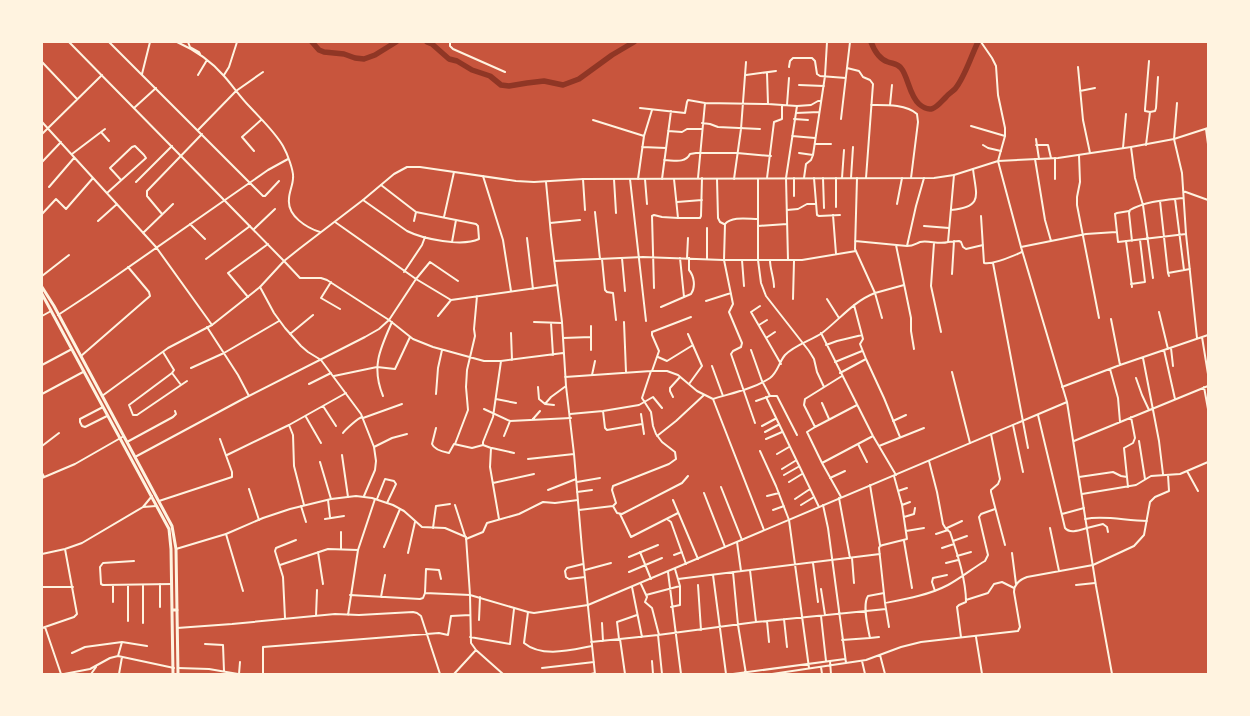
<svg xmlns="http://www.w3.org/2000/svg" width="1250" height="716" font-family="'Noto Sans',sans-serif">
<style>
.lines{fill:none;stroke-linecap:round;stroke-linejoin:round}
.river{stroke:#8f3625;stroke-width:5.5}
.minor{stroke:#fff3e0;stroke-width:2}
.tertiary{stroke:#fff3e0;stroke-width:2}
.primary{stroke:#fff3e0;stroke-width:3}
.trunk{stroke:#fff3e0;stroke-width:3}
</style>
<rect width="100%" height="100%" fill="#c8553d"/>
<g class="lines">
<path class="river" d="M312,42L319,50L324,52L344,54L355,58L364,59L375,55L396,42
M427,42L432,44L449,59L457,61L472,70L490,76L501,85L509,86L527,83L544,81L563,85L579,79L612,55L634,42
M871,42C874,50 879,59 888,62C894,64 897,63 901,68C908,76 909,95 919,104C932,115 937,106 946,97C948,94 952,92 955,89C965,77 971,56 978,42"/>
<path class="minor" d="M109,42L263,196H265L279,181
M177,42C195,50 211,61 224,76C233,86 240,97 250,107C261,119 275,132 283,146C287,153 294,171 293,178C293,185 289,192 289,199C287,216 307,228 320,232
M188,42L190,47L199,52L200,54
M450,42V46L453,49L505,72
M1149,61L1145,109V111L1150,112L1155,111L1156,108L1158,77
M42,62L77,99
M789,67L790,61L793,58H812L815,61L817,74L820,76L846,78
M1078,67L1083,120L1090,153
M847,68L859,71L863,77L870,80L873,84L866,178
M767,73L768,104
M142,74L150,42
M198,75L207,60
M224,75L229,67L237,42
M746,75L776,71
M799,85L824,86
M1080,91L1095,88
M1177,103L1174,139L1182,173L1186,234L1197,338
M787,105L789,78
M871,105C885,105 906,104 917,114L918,122L911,178
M890,105L892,85
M797,106L811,105L818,101H821
M134,108L156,88
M640,108L685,113L687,102L688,100L705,103
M796,113L819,112
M794,119L808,120
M841,119L850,42
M593,120L644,136
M42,122L156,247L212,325
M702,123L710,124L718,127L760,129
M971,126L1005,136
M1206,129L1208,144
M198,130L236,91L263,72
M668,131L682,132L687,129H702
M101,132L109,141
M42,134L102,75
M792,136L815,138
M1036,139L1039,159
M815,144H831
M983,145L988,148L1001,151
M1036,145H1048L1051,158
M1146,145L1150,112
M642,147L666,148
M1131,147L1135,178L1143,205L1153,278
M1123,148L1126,114
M254,151L242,137L261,120
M799,153L813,155
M72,154L105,129
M1079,155L1080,182L1077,197V205L1099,318
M1055,158V179
M1035,159L1045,220L1051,241
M664,160C673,160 685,164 690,154L696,153H737L771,156
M42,162L61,142
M483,176L503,240L511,291
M698,178L705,103L768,104L797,106L786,178L788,260
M767,178L774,122L782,119V105
M794,178V196
M804,178L806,164L811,160L813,155L825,76L827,42
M814,178L817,215L819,216L840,215
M823,178L824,208
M836,178V207
M842,178L844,150
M851,178L853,147
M583,179L585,210
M614,179L616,213
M630,179L646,321
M638,179L644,136L652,110
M645,179L647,204
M662,179L671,111
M717,179L718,218L720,222L724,224
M734,179L741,129L746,62
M758,179V260L761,283L766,296L809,351L814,359L817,372L824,387
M136,182L172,146
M546,182L551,235L562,322L566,386L574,454L582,549L595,674
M49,187L74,158
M1183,191L1208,200
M107,193L146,158L144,155L135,146L132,147L110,168L121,180
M1175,199L1184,270
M363,200L407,231C423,239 462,247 479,239L478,226L476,224L416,212L381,185
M1160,201L1168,273
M677,202L702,200
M897,204L902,178
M787,210L798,209L807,204H816
M951,210C984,207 976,195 973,169
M1129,211L1117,213L1115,214L1118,242L1186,234
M595,212L600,259
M42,214L56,199L66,209L93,178
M162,214L147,196V191L202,134
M833,215L836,254
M981,216L984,263C994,265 1013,256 1022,252
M444,217L454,172
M678,218H700L701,216L702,178
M98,221L117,204
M414,221L416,212
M550,223L580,220
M190,224L205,239
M758,226L787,224
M924,226L949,228
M707,228V259
M254,229L275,209
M143,233L173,204
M527,238L533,289
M855,241L907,246C913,246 915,244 920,242C929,240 939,245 948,242L954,175
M1126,241L1132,287
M1132,241L1129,213L1130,210C1146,201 1165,200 1183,198
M452,242L456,220
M948,242L959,241L961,242L963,247L966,249L983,245
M934,243L931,286L941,332
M896,245L911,318V331L914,349
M907,246L916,206L924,178
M1021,247L1086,234L1116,232
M622,258L625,291
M687,258L688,238
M206,259L250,226
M602,259L605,290L607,292L613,293L616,320
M742,260L744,286
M770,260C770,269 774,278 774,287
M284,261L300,278H321L327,280L389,320L413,339L433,347L484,361H501L563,353
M554,261L643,257L723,260H802L856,251
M993,263L1028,448
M404,272L422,245L425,237
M952,274L954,241
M42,276L69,255
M1169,276L1168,273L1190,269
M458,281L430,262L416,279L451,300L557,285
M331,282L321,298L340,309
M1131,284L1145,282L1140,240
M260,287L274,313L285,328L301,346L308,352L321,360L361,414L374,447L376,461L375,470L364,496
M654,288L652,216L654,215L662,217L678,218L674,179
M248,297L228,273L268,244
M684,297L691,294C696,287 694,276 689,270V258
M793,299L794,261
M827,299L839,318
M706,301L731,293
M760,306L751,312L781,364
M661,307L684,297L680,258
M1159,312L1168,349
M58,315L90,294L268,170L288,159
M42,316L51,311
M438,316L451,300
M882,318L875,293L904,285
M1111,319L1120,365
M534,322L562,323
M624,322L626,372
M551,323L553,355
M759,325L767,320
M591,326V350
M207,327L238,375L249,396
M511,333L512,360
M821,333L873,436L896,475
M290,334L313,315
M688,334L702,366L689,384
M1202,337L1208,374
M563,338L591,337
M766,338L775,332
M826,345L837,341L862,335
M1171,348L1173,366
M751,350L762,381L770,396H777L797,435
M1164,350L1175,399
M163,352L174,370L172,373L129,405L133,415H137L187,381
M81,356L150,296L149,292L128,267
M658,357L667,361L693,345
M1143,358L1159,441L1163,474
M866,359L884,398L900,437
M835,362L862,351
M42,365L72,349
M712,366L723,396
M191,368L224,353L279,321
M1110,369L1118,398L1120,422
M652,371L659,351L652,335V332L691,317
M952,372L970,443
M172,373L181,385
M840,373L866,359L860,344L863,339L854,305
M592,375L595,361
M334,376L377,367L395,369L410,337
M565,377L651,371H667L678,375L697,391L713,399L764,530
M1136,378L1142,395L1149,410
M309,384L331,373
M538,387L539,399L545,404L554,405
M1062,387L1120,365L1208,335
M1204,387L1208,409
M42,394L83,372
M436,394L438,368L442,350
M383,396C371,367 380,349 392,322
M673,397L670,391V388L680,377
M766,397L819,507
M496,399L516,403
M713,399C732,393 753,389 770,378C778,372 779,362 785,355C795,345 810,341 822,333C840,319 854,301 875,293L855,249L857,178
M756,401L770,396
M822,403L829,419
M545,404L551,397L566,386
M323,406L336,426
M103,407L80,419V422L82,426L85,427L107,416
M484,409L510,421L571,418
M603,411L605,428L607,430L642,424
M570,414L603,411L639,405L653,397L662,408
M641,414L644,434
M1038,415L1065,528C1070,534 1080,530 1087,528
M306,417L321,443
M363,418L402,404
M533,419L540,411
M893,421L906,415
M755,423L731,354L733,351L741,347L742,343L729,312L733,304L724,260L725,224C732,216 748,219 758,219
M289,425L293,435L294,466L304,505
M1013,425L1023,472
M762,426L775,419
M815,427L804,405L805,399L842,376
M436,428L432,444C434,450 444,452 449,453L454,444L472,448L483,445L491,448L490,467L499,519
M765,432L778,425
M343,433C345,430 358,418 362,417
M991,434L1000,479L998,484L991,490V492L1005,545
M504,436L510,421
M657,436L676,421L704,395
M766,439L782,432
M1074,441L1208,386
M1139,441L1145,479
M127,442L173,417L176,414L175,411
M455,444L468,410L466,387L467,370L475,336L474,329L477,296
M858,444L867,462
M483,445V442L493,417L501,361
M42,446L59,433
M879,446L924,428
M374,447L392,438L407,434
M492,448L514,453
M760,451L776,486L789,520L809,668
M777,454L789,447
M227,455L289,425L346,393
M342,455L348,497
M135,457L241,400L365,337L379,329L389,320L416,279L335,222
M528,459L574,454
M929,461L937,492L943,524L946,529L950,532C957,553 966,579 966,602L959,605L957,607L961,637
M320,462L331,499
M822,463L873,436
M782,469L795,461
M1187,471L1198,491
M42,473L44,477
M784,475L798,467
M1079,477L1113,472L1121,476L1127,477
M42,478L75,464L124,436
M830,478L845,471
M577,482L600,478
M789,482L802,474
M493,483L534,474
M870,485L880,545
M721,487L742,540
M1128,487L1124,448L1133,443L1135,438L1131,417
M249,489L259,520
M548,490L576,479
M898,491L907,488
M577,492L592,490
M704,493L725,547
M1082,494L1136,485L1151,476L1180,474L1208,462
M767,496L779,493
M841,497L822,463L807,432L815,427L857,405
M839,498L850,558
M377,499L385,479L394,481L396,484L387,503
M795,499L810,489
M328,500L330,517
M673,500L698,559
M159,501L232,477V472L220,439
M455,505L465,536
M801,505L814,497
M823,505L828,528L846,663
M902,505L910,502
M301,506L306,522
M613,506L617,513L622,514L682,483L688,476
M143,507L156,506
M579,510L613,506L616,503L612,490L613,486L669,464L676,459L675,452L662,442L656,434L653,426L651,412L642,398L651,371
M773,510L784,506
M620,514L631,537L678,513
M1062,514L1084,508
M904,517L914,514L915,508
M325,519L344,516
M667,519L671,522L686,564
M1085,519C1105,515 1126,521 1147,521
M433,528L436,506L450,504
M947,528L962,521
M1050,528L1059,571
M1087,528L1103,524L1107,527L1108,532
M906,531L924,528
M226,534L243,591
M936,534L948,530
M466,539L483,532L487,523L519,514L543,502L555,503L578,500
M904,541L912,588
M953,541L967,536
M737,542L741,571
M384,547L400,509
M942,548L954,544
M341,549V532
M318,552L323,584
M640,552L651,579
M408,553L415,522
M1012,553L1016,584
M42,554L65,549L82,543L143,507L152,496
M674,555L682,552
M957,556L971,552
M629,557L658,545
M852,558L854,583
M134,561L103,563L100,567L101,584L103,585L172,584
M813,563L818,602
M946,563L958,560
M583,564L567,568L565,571L566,577L569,579L585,577
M280,565L328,549L358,550
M675,569L680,586
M585,570L611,563
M750,570L756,622
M629,572L662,558
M668,572L681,674
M733,572L738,625L746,674
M713,575L726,674
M678,579L880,554
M160,584V607
M641,584L647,597L645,602L652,608L659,635
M113,585V602
M128,585V621
M698,585L701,630
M1076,585L1095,583
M42,587H73
M632,587L642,637
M821,589L825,615
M935,591L932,582L933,578L947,575
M425,593L426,569L439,570L441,579
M350,595L420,599L423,598L425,593L470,595L471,643L476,650L503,674
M646,595L680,586V605L671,607
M381,597L385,575
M966,600L988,593L994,584L1002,582L1014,588
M885,603C906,599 929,595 948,585C961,578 973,568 985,561L988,555L979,517L981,514L995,509
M528,612L524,643C542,658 571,650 592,646
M348,615L358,550L375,499
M316,616L317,590
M821,616L826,661
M285,618L283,577L275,551L276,548L296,540
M784,619L787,647
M479,620L480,597
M767,621L769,642
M143,623V585
M602,623L603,641
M45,627L61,674
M889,627L885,603L879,548L880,546L883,545L907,539L902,505L894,476
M42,628L74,617L77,614L65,549
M177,628L232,624L335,614L359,615L413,612L417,613L421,616L440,674
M658,635L662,674
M470,637L510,644L514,609
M879,637L870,638C868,628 862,605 868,596L884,593
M976,637L982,674
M619,639L617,622L637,615
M620,639L625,674
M842,640L870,638
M591,642L658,635L756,622L886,609
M205,644L223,645L224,671
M72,653L85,647L122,642
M880,655L885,674
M118,656L122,642L147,646
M652,661L653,674
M830,661L831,674
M862,661L865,674
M821,667L822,674
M178,668L209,669L238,674
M542,668L594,662
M64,674L90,669L110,658L118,656L174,668
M91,674L96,667
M119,674L122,657
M239,674L240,662
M263,674V647L439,633L448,635L451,616L470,615
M454,674L476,650
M591,674L595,673
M733,674L845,659
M772,674L866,660L901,647L921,642L1018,631L1020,627L1014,592C1014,584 1019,580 1027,577L1093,565L1134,546L1144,535L1150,502L1155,497L1169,491L1168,475"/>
<path class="tertiary" d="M69,42L284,261
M981,42L992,58L996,66L998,95L1005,128V136L998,161L1021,247L1067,402L1096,586L1112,674
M102,396L168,348L212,325L260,287L284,261L299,249L363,200L394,174L407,167H420L516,181L534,182L583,179L934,178L954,175L998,161L1058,158L1131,147L1174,139L1208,128
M176,549L226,534L263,518L290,509L331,499L356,496L372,498L393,505L404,511L422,527L445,528L466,537L470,595L528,612L534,613L588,605L1067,402"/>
<path class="primary" d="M42,287L54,306L172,526L176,549L178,674
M42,294L169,529L171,549L173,674"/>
<path class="trunk" d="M173,610H177"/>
</g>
<rect width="1250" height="716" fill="none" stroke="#fff3e0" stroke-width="86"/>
</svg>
